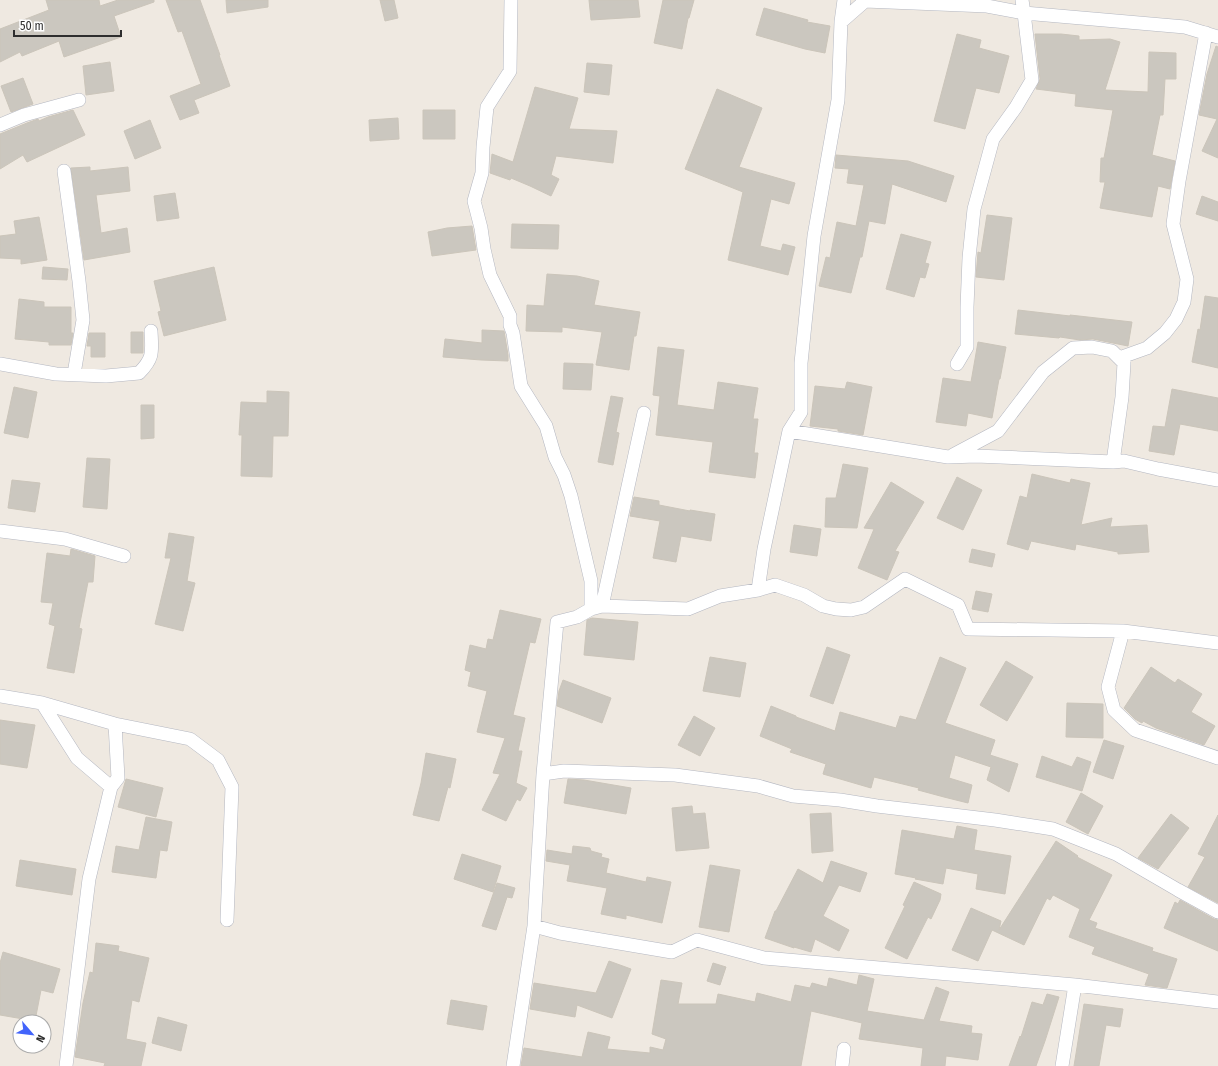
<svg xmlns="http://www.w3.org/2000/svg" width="1218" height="1066" font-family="'Fira Sans Condensed',sans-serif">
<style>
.building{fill:#cbc7bf;stroke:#cbc5ba}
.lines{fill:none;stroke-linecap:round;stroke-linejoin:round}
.street-casing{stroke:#b4b7c1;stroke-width:14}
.street{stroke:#fff;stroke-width:13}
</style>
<rect width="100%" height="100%" fill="#efe9e1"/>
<path class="building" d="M46,0H99L100,6L118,0H154V2L114,16L121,37L64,57L59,41L22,56L20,52L0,62V29L49,10Z
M166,0H200L220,55H219L230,86L194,100L199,113L180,120L170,96L201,84L182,31L178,32Z
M226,0H268V7L227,13Z
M380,0H394L398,18L385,21Z
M589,0H638L640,17L591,20Z
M663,0H694L689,18H688L682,49L654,43Z
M764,8L808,20L807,22L830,26L825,53L805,49L756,35Z
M957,34L981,40L979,48L1009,56L999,93L976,88L965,129L934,121Z
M1035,34H1061L1079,36V40L1110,39L1120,42L1105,90L1148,92L1149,52L1176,53V79H1165L1163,115H1160L1152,155L1175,161L1170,189L1158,186L1152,217L1100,208L1105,182H1100L1101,158H1104L1113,110L1075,106L1076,94L1036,89L1040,79Z
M1216,46L1218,47V158L1202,151L1217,119L1199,115L1207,74Z
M110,62L114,91L86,95L83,66Z
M587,63L612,65L609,95L584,92Z
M23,78L33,104L11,112L1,86Z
M535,87L578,98L569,129L617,131L613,163L556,156L551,175L559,179L551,196L530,186L511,178L510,180L490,173L492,154L513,162Z
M717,89L762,108L739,167L795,183L789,204L771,199L760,246L781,251L783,244L795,247L788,275L728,260L743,192L685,169Z
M73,110L85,135L27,162L23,155L0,169V134L27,123L38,119L39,121L48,117Z
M423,110H455V139H423Z
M398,118L399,139L370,141L369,120Z
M150,120L161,148L135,159L124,131Z
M836,155L908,161L954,176L946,202L892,184L885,224L869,221L862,257H860L851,293L819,286L826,257L830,258L837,222L856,226L864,185L847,183L849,169L835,168Z
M90,167V171L128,167L130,191L96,195L101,233L127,228L130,252L84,260L71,168Z
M175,193L179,218L157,221L154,196Z
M1202,196L1218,202V221L1196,214Z
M987,215L1012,218L1004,280L976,277L978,252L981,253Z
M39,217L47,260L21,264V259L0,258V236L16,234L14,221Z
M512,224L559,225L558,249L511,248Z
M472,226L476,250L432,256L428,232L447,228Z
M901,234L931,242L925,263L929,264L925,278L920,277L914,297L886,289Z
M43,267L68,269L67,280L42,279Z
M214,267L226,320L164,336L158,312L161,311L154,281Z
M547,274L577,276L599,281L594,305L640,312L636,336H634L629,370L596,365L602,332L562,327V332L526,331L527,305L544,306Z
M1205,296L1218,298V368L1192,362L1198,329L1200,330Z
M19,299L44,302V307H71V333H73L71,345H49V342L15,339Z
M1018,310L1070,316V315L1132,322L1128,346L1093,339L1080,340L1060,337L1059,338L1015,334Z
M482,330L504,331L508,355V361L481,360L443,357L445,339L482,343Z
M131,332H143V353H131Z
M89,333H105V357H91V346H87Z
M978,342L1006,347L1000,379H999L992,418L968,413L966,426L936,422L943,378L971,382Z
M658,347L684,350L677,405L714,410L718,382L758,388L753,419H758L754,453H758L755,478L709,472L713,442L656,435L660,396L653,395Z
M564,363L593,364L591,390L563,389Z
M847,382L872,387L863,435L838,431V429L810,426L815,386L845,389Z
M14,387L37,392L28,438L4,433Z
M1172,389L1218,398V431L1180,424L1174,455L1149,451L1153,426L1165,427Z
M267,391L289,392L288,436H273L272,477L241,476L242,435H239L241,402L267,403Z
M611,396L623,398L616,432L619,433L613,465L598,462Z
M141,405H154V438L141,439Z
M87,458L110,459L107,509L83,507Z
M843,464L868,468L857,528L825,527L826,498H836Z
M1032,474L1070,483L1071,479L1090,483L1081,525L1112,518L1110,527L1147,525L1149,552L1118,554V552L1076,544L1075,550L1031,541L1028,550L1007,544L1020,496L1027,498Z
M957,477L982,490L963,530L937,518Z
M12,480L40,483L35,512L8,508Z
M891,482L924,502L895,551L899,552L887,580L858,568L874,529L864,528Z
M634,497L659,501V505L690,511V510L715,514L711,541L681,536L676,562L653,558L660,521L630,516Z
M794,525L821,529L817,556L790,552Z
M169,533L194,537L187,581L195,583L183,631L155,624L171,558H165Z
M71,549L95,556L93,582H88L79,628L82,629L74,673L47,668L55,626L49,624L53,603L41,602L47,553L70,556Z
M972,549L995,554L992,567L969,562Z
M976,591L992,594L988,612L972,609Z
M500,610L541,619L535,643L530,642L513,715L525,718L518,751H522L516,783L527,788L520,801L517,799L506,821L482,810L500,774L493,773L505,738L477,732L487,691L468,686L471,672L465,670L470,645L486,649L488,639L493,640Z
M592,618L638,622L634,660L584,655L587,620Z
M827,647L850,655L833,704L810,696Z
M710,657L746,663L740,697L703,691Z
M940,657L966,668L945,723L995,740L990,755L1018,764L1009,792L987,780L991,767L955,755L949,778L972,785L968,803L944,797L918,790L919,788L874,777L871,788L823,774L826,764L790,752L792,749L760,736L771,706L796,716V717L835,731L840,712L896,728L900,716L916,720Z
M1006,661L1033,677L1007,721L980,705Z
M1151,667L1175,683L1178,679L1202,694L1191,712L1215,726L1204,745L1156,728L1143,721L1142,723L1135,719L1124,708Z
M563,680L611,698L602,723L557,706L559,691Z
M1067,703L1103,704V738L1066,737Z
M694,716L715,728L700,756L678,745Z
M0,720L35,725L27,768L0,764Z
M1104,740L1124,746L1113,779L1093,772Z
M426,753L456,759L450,788L448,787L439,821L413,815L421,783Z
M1042,756L1072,767L1077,757L1091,762L1082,791L1036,777Z
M126,779L163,788L156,817L118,807Z
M568,779L584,780L631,788L626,814L564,803Z
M1081,793L1103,806L1088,834L1066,822Z
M692,806L693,814L705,813L709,848L676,851L672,808Z
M831,813L833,851L812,853L810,814Z
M1171,814L1189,828L1158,869L1138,858Z
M1218,815V903L1188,887L1205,857L1198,854Z
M146,817L172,822L167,851L160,850L156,878L112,872L116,846L139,850Z
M957,826L977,830L974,850L1011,856L1005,894L976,889L978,874L946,868L943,884L915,879L916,878L895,874L902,830L954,839Z
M1056,841L1078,856L1077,857L1112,875L1089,920L1097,923L1095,928L1153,948L1152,951L1177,959L1167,988L1145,985L1149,974L1092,954L1095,947L1069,937L1080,909L1053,895L1050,900L1047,898L1024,945L992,930L978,961L952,950L971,908L1001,921L999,930Z
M573,846L590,848L591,851L602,854L601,857L609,859L606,873L646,882L647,877L671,882L662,923L626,915V919L601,914L607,888L567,881L570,865L546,861L547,850L572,854Z
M462,854L501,866L493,892L454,879Z
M20,860L76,869L72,895L16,886Z
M831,861L867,873L860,892L839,885L823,916L849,930L839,951L815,939L811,952L794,947V948L765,938L775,911H776L798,869L823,883Z
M710,865L740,870L729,932L699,927Z
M914,882L941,894L940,900L931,919L928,917L907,959L885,948L905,906L903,905Z
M497,883L515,888L512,898L507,897L496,930L482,926Z
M1180,900L1214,919L1218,920V951L1164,928L1175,902L1178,904Z
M96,943L119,946L118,951L149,958L139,1002L132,1000L126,1039L146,1043L141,1066H104L105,1063L75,1057L83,1003L90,972L93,973Z
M3,952L60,969L53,993L41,990L35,1021L0,1015V963Z
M609,961L631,969L612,1018L577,1005L575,1017L530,1009L534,983L596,993Z
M713,963L726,967L720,985L707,981Z
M859,975L874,979L867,1011L924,1020L936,987L949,992L939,1021L972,1026L971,1033L982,1034L978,1060L946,1056L945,1066H921L923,1048L859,1039L862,1023L811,1011L801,1066H521L524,1048L582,1057L588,1032L610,1037L607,1049L650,1053V1047L663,1050L666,1039L652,1034L661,980L682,983L678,1004H716L718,994L755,1002L757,993L791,1002L795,985L810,988L812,983L827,987L829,978L857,985Z
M1047,994L1059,997L1045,1041L1036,1066H1009L1020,1036L1021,1037L1032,1002L1043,1005Z
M451,1000L487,1006L483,1030L447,1024Z
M1084,1004L1123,1009L1120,1027L1106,1025L1099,1066H1074Z
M158,1017L187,1025L181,1051L152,1043Z"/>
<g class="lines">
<defs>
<path id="street" d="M511,0L510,71L487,107L483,147L482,173L474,201L481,228L484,249L490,275L510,316V325L513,333L521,386L546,426L555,457L564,475L571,496L591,581V609
M863,0L865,1L987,6L1024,13L1185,27L1218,37
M841,22L865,1
M0,125L24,115L79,100
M64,171L79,281L83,320L74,374
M1119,358L1147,348L1165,333L1176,319L1184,302L1187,279L1173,224L1179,181L1206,33
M0,364L56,374L106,376L139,373C154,358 152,352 151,331
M957,364L967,347V307L969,258L974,209L993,139L1016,107L1032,80L1024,13L1022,0
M789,431L948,457L976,456L1113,462L1124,461L1158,469L1218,480
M953,455L998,431L1043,372L1073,348L1092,347L1112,351L1124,363L1122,397L1113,462
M0,531L65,539L124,556
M758,590L775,585L804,595L823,606L836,609L851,610L864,607L905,579L958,605L968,629L1123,631L1108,687L1114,710L1135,730L1218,758
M602,606L644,413
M1123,631L1218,643
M0,696L42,703L77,758L111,787
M42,703L115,724L190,739L218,760L232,787L227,920
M543,774L564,771L675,775L758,786L793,796L840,800L877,806L995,820L1053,829L1116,854L1178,890L1218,912
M534,926L560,933L672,952L697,940L764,958L1075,985L1218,1002
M66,1066L89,879L111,787L118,778L115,724
M513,1066L534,926L543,774L557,622L577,617L591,609L602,606L688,609L720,596L758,590L764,549L789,431L801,412V363L814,236L838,100L841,22L844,0
M842,1066L844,1049
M1062,1066L1075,985"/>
</defs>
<use href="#street" class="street-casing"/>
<use href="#street" class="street"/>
</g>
<g transform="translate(32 1034) rotate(118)"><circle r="19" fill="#ffffff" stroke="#ababab"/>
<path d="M0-3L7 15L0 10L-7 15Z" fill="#4264fb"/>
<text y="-6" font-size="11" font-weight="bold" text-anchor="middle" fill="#2e2e2e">N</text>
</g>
<path d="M14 30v6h107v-6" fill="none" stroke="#2e2e2e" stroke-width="2"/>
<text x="20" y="30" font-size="12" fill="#2e2e2e" stroke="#ffffff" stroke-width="3" paint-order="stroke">50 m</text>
</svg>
